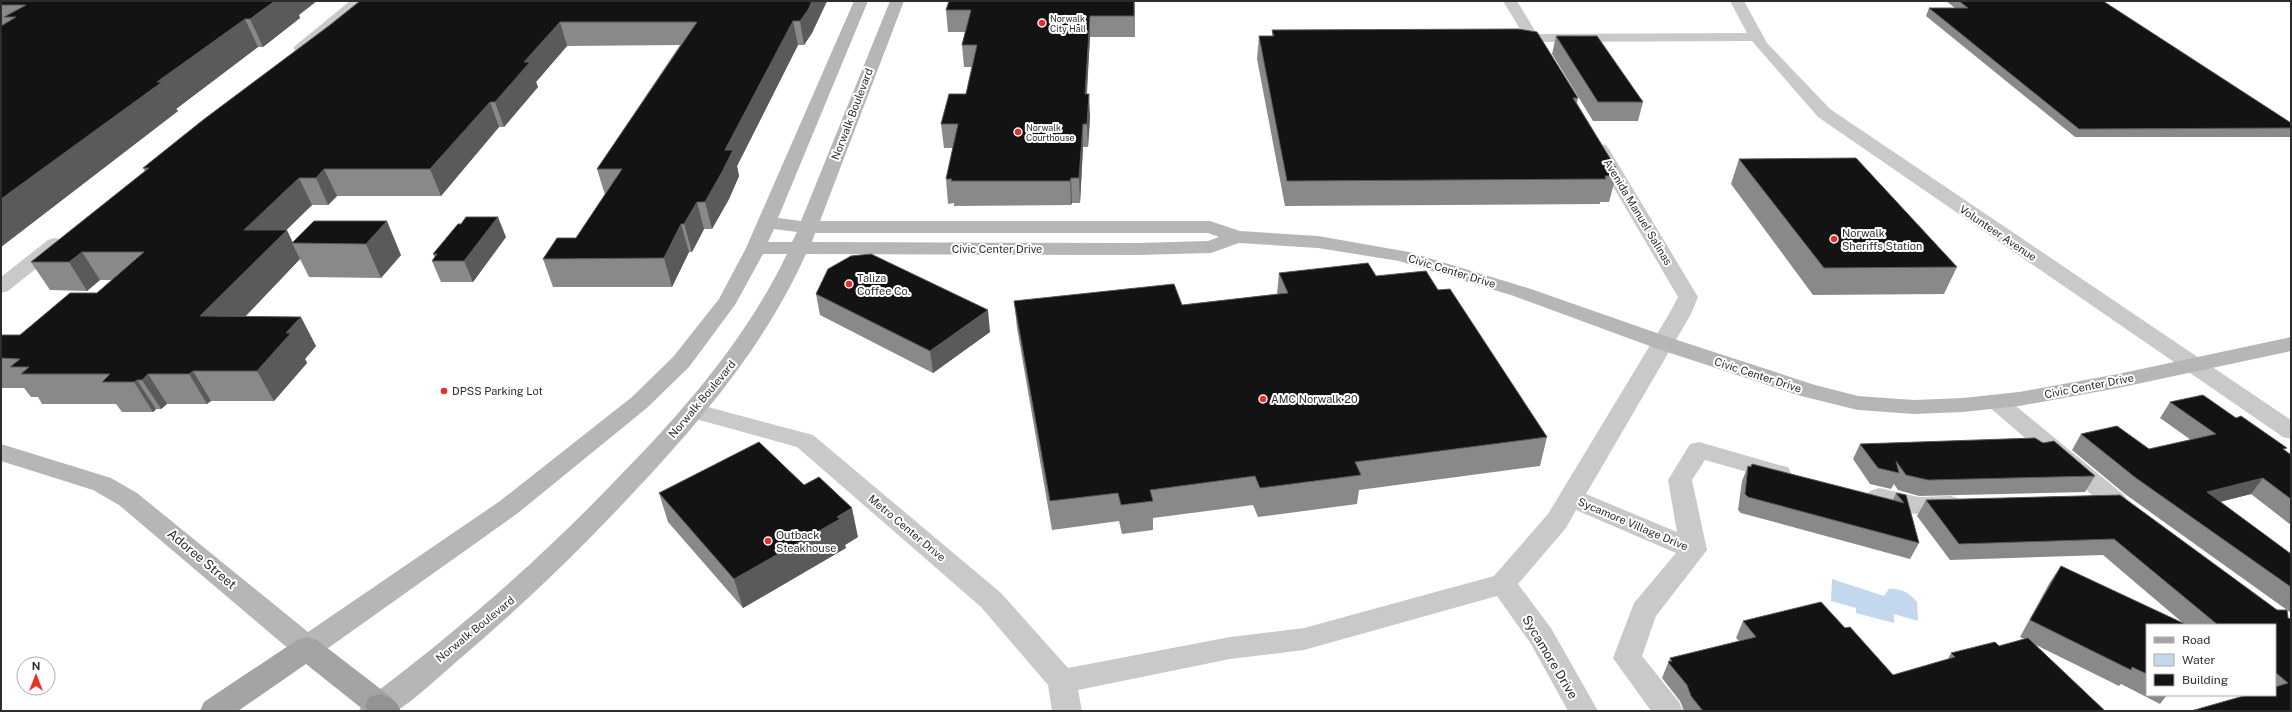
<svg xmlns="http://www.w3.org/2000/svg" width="2292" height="712" font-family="'Public Sans',sans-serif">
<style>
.water{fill:#c3d8ec}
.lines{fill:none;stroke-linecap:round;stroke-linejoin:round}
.street{fill:#c9c9c9;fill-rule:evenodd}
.secondary{fill:#b6b6b6;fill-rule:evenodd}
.primary{fill:#a4a4a4;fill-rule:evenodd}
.highway{fill:#939393;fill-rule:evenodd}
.wall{fill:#898989}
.shaded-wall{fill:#5a5a5a}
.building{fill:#131313;stroke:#5a5a5a}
.poi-dot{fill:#ed2d25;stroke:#fff;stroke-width:1.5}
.labels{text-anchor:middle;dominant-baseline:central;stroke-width:4;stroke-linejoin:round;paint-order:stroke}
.far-poi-label{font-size:9px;fill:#2c2c2c;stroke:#fff;text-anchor:start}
.street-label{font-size:11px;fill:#2c2c2c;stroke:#fff}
.poi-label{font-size:11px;fill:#2c2c2c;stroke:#fff;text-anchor:start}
.near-street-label{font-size:13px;fill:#2c2c2c;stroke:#fff}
</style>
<rect width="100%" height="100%" fill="#fff"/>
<path class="water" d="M1832,579L1884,596L1889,589C1901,588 1909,593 1917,602L1918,621L1894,614V623L1856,613V608L1831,601Z"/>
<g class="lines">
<path class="street" d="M350,1H366L306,51H296L293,48L296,45Z
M1503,1H1517L1537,34L1747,33L1730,1H1744L1767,43L1830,109L2291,420V439L2283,437L1818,117L1752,41L1543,42L1552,56L1549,59H1539L1536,56Z
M1600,144L1606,145L1609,149L1698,297L1691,314L1586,494L1677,532L1668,480L1690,444L1699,442L1779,465L1788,467L1791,473L1788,479L1779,481L1705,460L1692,480L1707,550L1656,616L1642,656L1679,702L1683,711H1651L1613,658L1634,603L1676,553L1576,510L1566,528L1518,584L1551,628L1598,711H1568L1531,644L1497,596L1304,650L1230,659L1078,690L1082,711H1052L1048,685L981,607L797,447L685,416L681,411L685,406L693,403L813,435L1001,593L1068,668L1230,637L1304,628L1494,576L1548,514L1669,314L1678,297L1591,149L1594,145Z
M55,238L62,240L65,244L62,248L8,291L1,293V277L48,240Z
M1997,395L2005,397L2124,495L2128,501L2124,507L2115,510L2106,507L1989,407L1985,402L1989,397Z
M1879,488L1919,497L1951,496L1960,499L1964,505L1960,511C1930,520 1899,512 1870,503L1866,497L1870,491Z"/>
<path class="secondary" d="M854,1H868L778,218L801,221L890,1H904L820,221H1210L1240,231L1318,236L1409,252L1528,288L1671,338L1815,385L1858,396L1914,400L1963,398L2019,392L2118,374L2291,337V351L2118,388L2019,406L1963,412L1914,414L1858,410L1801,396L1655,348L1514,296L1399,261L1318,248L1239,243L1211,253L1138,255L806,254C765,345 701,421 633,493C579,551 522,606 462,657C451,666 405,709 395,711C385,712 370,711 359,711L363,702C453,635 537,562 614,482C682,413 745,341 787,254H763L735,305L689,367L648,407L518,513L317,656L307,659L297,656L119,505L93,490L1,461V444L111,478L137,493L308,632L500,501L632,397L673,357L719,299L746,248ZM774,229L797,232L792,242H768ZM815,233H1208L1219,237L1208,241L1138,243L812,242Z"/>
<path class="primary" d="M307,637L317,640L391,697L395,706L392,711H365L306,664L238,711H200L204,702L297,640Z"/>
<path class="highway" d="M380,694C391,697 396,700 401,711H368L365,706L369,697Z"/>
</g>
<path class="wall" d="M1,1L299,15L300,18L263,47H258L176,109L178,111L1,247Z
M827,1L812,33L804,45H798L737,166L739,176L729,199L712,229H704L692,252H689L672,287H553L543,259L576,238L605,195L597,169L680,45L567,46L536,82L538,87L504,127H499L441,196H337L328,205H312L286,230L293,243L314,221L401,255L381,278L309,277L300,259L245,317L316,346L305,359L307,363L274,401H211L207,404H167L161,409H156L153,412H122L116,404H42L38,397H31L24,388H1V335H20L97,293L112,280H100L87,291L50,290L31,262L145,171L143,168L330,25Z
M1135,1V37H1090L1087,94L1090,117L1088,147H1083L1080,203H1072L1071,205L954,206V203L948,204L946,179L953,148H944L941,124L966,94L972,67H964L962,45L965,32H948L946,10Z
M1946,1H2103L2291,123V137H2075L1926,16L1929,8H1955Z
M1272,30L1578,98L1577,103L1616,168L1615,174L1616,176L1609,202H1600V204L1285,206L1257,59L1259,36H1272Z
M1556,36L1643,102L1638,121H1593L1552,54Z
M1739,159L1957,267L1944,294L1813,295L1731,184Z
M461,224L506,237L473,282H441L432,261L435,258L433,254Z
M1279,273L1376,276L1438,290L1547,437L1540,466L1359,490L1357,504L1258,517L1253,505L1153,518V530L1122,534L1119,521L1052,530L1017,328L1014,301L1182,305L1277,294Z
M816,294L990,332L933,373L820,315Z
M2170,402L2285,450L2291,455V525L2251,494L2220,502L2291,554V613L2287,610L2291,711L2275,695V625H2147V695H2167L2160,704L2121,684L2119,686L2034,644L2105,711H1684L1680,701L1662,678L1670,658L1739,641L1736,638L1743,621L1845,628L1893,675L1948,659L1951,653L1999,646L2024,639L2020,637L2050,582L2061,566L2183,623L2103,555L1950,560L1917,516L1926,500L2120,495L2277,610H2287L2125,494L2072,450L2081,434L2149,449L2191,440L2160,418Z
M1860,444L2095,476L2085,492L1919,496L1898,490L1894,484L1891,489L1870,484L1853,459Z
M1752,464L1893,500L1896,493L1906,495L1919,543L1910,559L1741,513L1738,510L1742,481L1748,466H1750Z
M659,493L858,537L845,545L846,548L743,608L668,522Z"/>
<path class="shaded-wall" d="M275,1H317L299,15L300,18L263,47L250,19Z
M812,1H827L812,33L804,45L800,21Z
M1090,16V37L1085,117V94Z
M245,19L258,47L176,109L178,111L1,247V199L157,82Z
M793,21L798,45L737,166L739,176L729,199L712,229L705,202L725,150Z
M560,22L567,46L536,82L538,87L504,127L495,102L524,62Z
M1089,94L1090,117L1088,147L1087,124Z
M490,102L499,127L441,196L430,169Z
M1083,124V147L1080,203L1079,178Z
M324,169L337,196L328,205L316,178Z
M299,178L312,205L258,258L244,230Z
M1071,178L1072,203L1071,205L1070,181Z
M697,202L704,229L692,252L684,224Z
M498,217L506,237L473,282L464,261Z
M387,221L401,255L381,278L366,244Z
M681,224L689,252L672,287L664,258Z
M287,230L293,243H292L300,259L217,346L200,316Z
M82,252L100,280L87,291L69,262Z
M988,310L990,332L933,373L930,351Z
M301,317L316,346L305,359L307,363L274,401L257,371L286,333Z
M193,371L211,401L207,404L189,374Z
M148,374L167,404L161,409L142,380Z
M137,380L156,409L153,412L134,382Z
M2263,478L2251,494L2195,508L2207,492Z
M852,508L858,537L845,545L846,548L743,608L734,579Z"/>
<path class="building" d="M1,1H275L250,19H245L157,82H162L1,199V26L16,17H4L26,5H1Z
M360,1H812L808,10L800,21H793L725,150H733L722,172L705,202H697L684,224H681L664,258L543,259L557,238H576L622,169H597L697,22H560L524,62H530L495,102H490L430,169H324L316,178H299L244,230H287L200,316L301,317L286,333H291L257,371H193L189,374H148L142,380H137L134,382H102L110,374H21L29,367H10L20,359L1,358V335H20L70,293H97L144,252H82L69,262H31L149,168H143L203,120L330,25Z
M949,1H1134V16H1090L1085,94H1089L1087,124H1083L1079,178H1071L1070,181H951L952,179H946L958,124H941L949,94H966L977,45H962L971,10H946Z
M1959,1H2103L2291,123V128L2079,129L1929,8H1968Z
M1518,29L1537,32L1578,98H1573L1616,168H1611L1616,176H1605L1606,179L1287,181L1259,36H1274L1272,30Z
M1556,36H1597L1643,102H1598Z
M1856,158L1957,267L1824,268L1739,159Z
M466,217H498L464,261H432L437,254H433L458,224H461Z
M314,221H387L366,244L292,243Z
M871,254L988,310L930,351L816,294L828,269L851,256Z
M1368,263L1376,276L1426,271L1438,290L1450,289L1547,437L1355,462L1361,475L1260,488L1255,476L1150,490L1153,501L1121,505L1118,493L1050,501L1014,301L1174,284L1182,305L1288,293L1279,273Z
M2203,395L2236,418L2241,416L2287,448L2283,449L2291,455V499L2263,478L2207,492L2291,554V587L2136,478L2081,434L2117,426L2149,449L2216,434L2170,402Z
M2035,438L2043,443L2054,441L2095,476L1928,480L1906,475L1896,461L1899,473L1878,468L1860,444Z
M759,442L804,485L819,477L852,508L837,517L840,519L734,579L659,493Z
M1752,464L1904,503L1896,493L1906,495L1919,543L1748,497L1745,494L1748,466L1751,467Z
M2120,495L2277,610H2287L2288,618L2291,619V711H2191L2247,695H2275V687L2288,683L2275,672V625H2218L2114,539L1959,544L1926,500Z
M2061,566L2187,625H2147V674L2132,667L2131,670L2030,620Z
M1821,602L1845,628L1850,627L1893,675L1955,657L1951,653L1995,642L1999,646L2028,638L2105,711H1703L1691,696L1687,685L1668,662L1672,661L1670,658L1756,637L1743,621Z"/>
<g class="poi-dot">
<circle cx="1042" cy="23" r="4"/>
<circle cx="1018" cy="132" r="4"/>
<circle cx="1834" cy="239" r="4"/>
<circle cx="849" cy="284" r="4"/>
<circle cx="444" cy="391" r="4"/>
<circle cx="1263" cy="399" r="4"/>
<circle cx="768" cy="541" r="4"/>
</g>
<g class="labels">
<g class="far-poi-label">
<text x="1050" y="18">Norwalk<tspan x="1050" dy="10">City Hall</tspan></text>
<text x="1026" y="127">Norwalk<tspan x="1026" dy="10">Courthouse</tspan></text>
</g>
<g class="street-label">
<text transform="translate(852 114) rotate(-69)">Norwalk Boulevard</text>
<text transform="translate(1638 212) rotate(59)">Avenida Manuel Salinas</text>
<text transform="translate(1998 233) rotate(34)">Volunteer Avenue</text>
<text x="997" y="249">Civic Center Drive</text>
<text transform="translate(1452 271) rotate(17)">Civic Center Drive</text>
<text transform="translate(1758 375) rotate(18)">Civic Center Drive</text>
<text transform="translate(2089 386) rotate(-11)">Civic Center Drive</text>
<text transform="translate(702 399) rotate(-50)">Norwalk Boulevard</text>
<text transform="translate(1633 524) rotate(23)">Sycamore Village Drive</text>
<text transform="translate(907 528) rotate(40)">Metro Center Drive</text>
<text transform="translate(475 629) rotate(-39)">Norwalk Boulevard</text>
</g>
<g class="poi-label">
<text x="1842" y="233">Norwalk<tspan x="1842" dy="13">Sheriffs Station</tspan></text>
<text x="857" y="278">Taliza<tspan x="857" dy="13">Coffee Co.</tspan></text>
<text x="452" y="391">DPSS Parking Lot</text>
<text x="1271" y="399">AMC Norwalk 20</text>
<text x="776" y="535">Outback<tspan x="776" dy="13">Steakhouse</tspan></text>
</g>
<g class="near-street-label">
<text transform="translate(202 559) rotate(40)">Adoree Street</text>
<text transform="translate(1550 657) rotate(59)">Sycamore Drive</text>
</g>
</g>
<rect width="2292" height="712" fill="none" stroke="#2c2c2c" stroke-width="4"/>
<rect x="2146" y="624" width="130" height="72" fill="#ffffff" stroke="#ababab"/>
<rect x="2154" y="637" width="20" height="6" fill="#a4a4a4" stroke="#ababab"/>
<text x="2182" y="644" font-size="12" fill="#2c2c2c">Road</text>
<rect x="2154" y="654" width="20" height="12" fill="#c3d8ec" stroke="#ababab"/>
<text x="2182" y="664" font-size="12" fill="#2c2c2c">Water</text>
<rect x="2154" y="674" width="20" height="12" fill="#131313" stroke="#ababab"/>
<text x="2182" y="684" font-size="12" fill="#2c2c2c">Building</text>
<g transform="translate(36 676)"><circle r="19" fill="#ffffff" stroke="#ababab"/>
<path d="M0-3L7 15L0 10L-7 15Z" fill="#ed2d25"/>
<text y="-6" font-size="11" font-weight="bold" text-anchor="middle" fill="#2c2c2c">N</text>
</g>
</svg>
